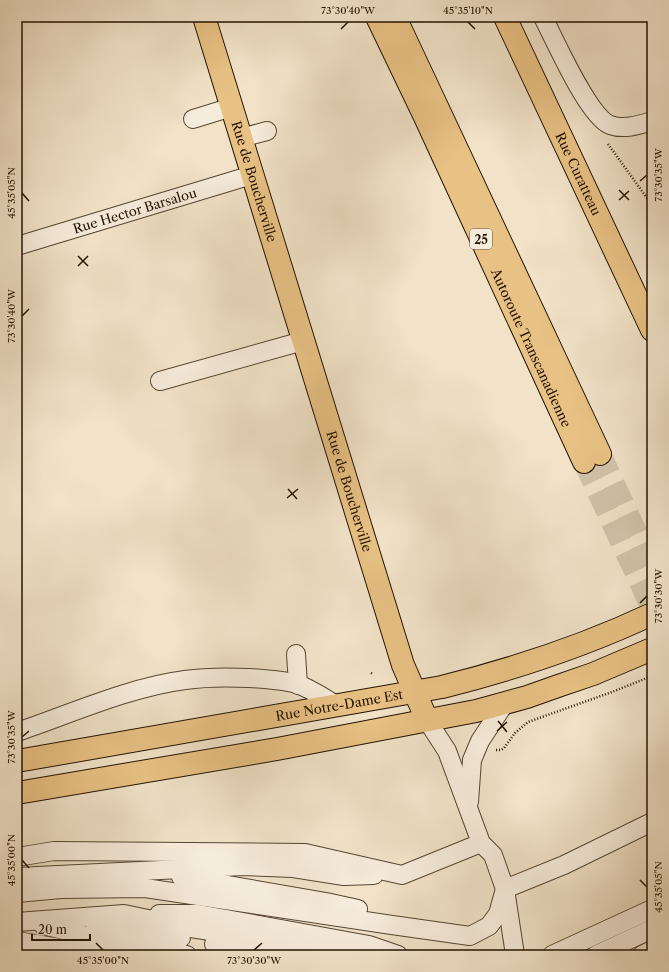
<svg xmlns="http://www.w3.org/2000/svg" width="669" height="972" font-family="'Libre Caslon Text',serif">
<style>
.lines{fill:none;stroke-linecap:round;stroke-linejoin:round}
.highway-tunnel{stroke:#d2c3aa;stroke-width:22;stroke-dasharray:22 11;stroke-linecap:butt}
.minor-casing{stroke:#564632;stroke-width:20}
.major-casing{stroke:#221200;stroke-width:24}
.highway-casing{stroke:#221200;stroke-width:24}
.path{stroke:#221200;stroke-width:2.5;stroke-dasharray:1 2;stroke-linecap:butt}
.minor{stroke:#f6ecdb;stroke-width:18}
.major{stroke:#e8c184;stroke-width:22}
.highway{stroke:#e8c184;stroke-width:22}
.ticks{fill:none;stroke:#221200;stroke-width:1.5}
.labels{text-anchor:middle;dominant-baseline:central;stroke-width:3;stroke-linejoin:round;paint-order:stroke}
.shield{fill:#f6ecdb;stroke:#625342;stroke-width:1}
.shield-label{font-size:12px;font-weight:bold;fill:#221200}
.street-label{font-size:13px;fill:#221200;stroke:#f6ecdb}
.neatline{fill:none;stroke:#221200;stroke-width:1.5}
.ticks-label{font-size:10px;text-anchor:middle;fill:#221200}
</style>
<rect width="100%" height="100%" fill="#f1e2c8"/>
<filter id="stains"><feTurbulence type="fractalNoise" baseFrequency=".005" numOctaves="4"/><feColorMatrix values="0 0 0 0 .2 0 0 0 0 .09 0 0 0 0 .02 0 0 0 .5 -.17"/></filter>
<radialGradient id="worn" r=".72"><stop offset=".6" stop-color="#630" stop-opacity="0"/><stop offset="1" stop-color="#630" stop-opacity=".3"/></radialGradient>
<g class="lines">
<path class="highway-tunnel" d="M600,454L652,566
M584,462L652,608"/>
<defs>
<g id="minor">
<path d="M543,17C555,40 588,116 610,125C624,130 639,125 652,121"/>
<path d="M193,119L232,107"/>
<path d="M241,138L267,131"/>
<path id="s1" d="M17,246L252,175"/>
<path d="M160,381L303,341"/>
<path d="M296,654L298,685"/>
<path d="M427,720L447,751L481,843L493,855L505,889L515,955"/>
<path d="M17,732C70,714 130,687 185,680C206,677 228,677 249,678C265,679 282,680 297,684C311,689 325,698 337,706"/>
<path d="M469,802L472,760L480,741L505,703"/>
<path d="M17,857L54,851L305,853L402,875L481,843"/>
<path d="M17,877L243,866L293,868L344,876L374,875"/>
<path d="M181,877L326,902L358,909"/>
<path d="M17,893L61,889L145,888L392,925L470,936L489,926L498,914L505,889L564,865L652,822"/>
<path d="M159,914H198L369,945L398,955"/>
<path d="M17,922L124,914L191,928L362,955"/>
<path d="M94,922L181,938"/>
<path d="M43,925L103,940L187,955"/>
<path d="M17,941L102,955"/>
<path d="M214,944L276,955"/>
<path d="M552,955L652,909"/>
<path d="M596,955L652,929"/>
<path d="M642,955L652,950"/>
</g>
<g id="major">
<path id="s2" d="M204,17L403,665L427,720"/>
<path id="s3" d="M505,17L652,330"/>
<path id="s4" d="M17,761L442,687C514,669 584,646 652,614"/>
<path d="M17,793L277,749L476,711L527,697L558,686L593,674L652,649"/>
</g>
<g id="highway">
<path id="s5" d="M377,17L425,117L584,462"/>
<path d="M395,17L600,454"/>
</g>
</defs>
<use href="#minor" class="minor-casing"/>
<use href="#major" class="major-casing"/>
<use href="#highway" class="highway-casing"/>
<path class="path" d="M608,144L652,205
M371,673L373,674
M496,750H501L504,748L515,733L528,722L612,692L652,676"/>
<use href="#minor" class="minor"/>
<use href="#major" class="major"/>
<use href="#highway" class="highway"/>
</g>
<path class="ticks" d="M468,22L475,29M341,29L348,22M640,181L647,175M619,190L629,200M22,193L29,201M619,200L629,191M78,256L88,266M78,266L88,256M22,316L29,309M288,489L297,499M287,498L298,489M640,603L647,596M498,721L507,732M497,731L507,722M22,737L29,731M22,860L29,868M640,880L647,887M96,943L103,950M254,950L262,943"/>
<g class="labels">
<rect class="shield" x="470" y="229" width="22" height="20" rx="3"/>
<g class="shield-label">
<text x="481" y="239">25</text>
</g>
<g class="street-label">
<text stroke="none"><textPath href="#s3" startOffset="173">Rue Curatteau</textPath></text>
<text stroke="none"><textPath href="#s2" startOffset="172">Rue de Boucherville</textPath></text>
<text stroke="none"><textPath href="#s1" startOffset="123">Rue Hector Barsalou</textPath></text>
<text stroke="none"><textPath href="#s5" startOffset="365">Autoroute Transcanadienne</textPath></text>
<text stroke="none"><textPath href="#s2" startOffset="496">Rue de Boucherville</textPath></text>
<text stroke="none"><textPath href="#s4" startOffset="327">Rue Notre-Dame Est</textPath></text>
</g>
</g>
<rect width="669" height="972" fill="none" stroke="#f1e2c8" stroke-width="44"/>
<path d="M32 934v6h58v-6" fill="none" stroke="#221200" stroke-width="2"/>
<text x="38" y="934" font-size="12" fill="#221200" stroke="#f6ecdb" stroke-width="3" paint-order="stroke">20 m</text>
<rect x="22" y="22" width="625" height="928" class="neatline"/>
<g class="ticks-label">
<text x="348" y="14">73°30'40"W</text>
<text x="468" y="14">45°35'10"N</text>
<text transform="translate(658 175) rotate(-90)" y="4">73°30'35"W</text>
<text transform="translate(11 193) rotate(-90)" y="4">45°35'05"N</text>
<text transform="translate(11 316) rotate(-90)" y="4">73°30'40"W</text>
<text transform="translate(658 596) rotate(-90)" y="4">73°30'30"W</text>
<text transform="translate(11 737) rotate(-90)" y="4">73°30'35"W</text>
<text transform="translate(11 860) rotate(-90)" y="4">45°35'00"N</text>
<text transform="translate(658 887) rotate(-90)" y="4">45°35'05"N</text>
<text x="103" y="964">45°35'00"N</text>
<text x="254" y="964">73°30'30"W</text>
</g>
<rect width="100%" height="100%" filter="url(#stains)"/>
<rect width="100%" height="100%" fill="url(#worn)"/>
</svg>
